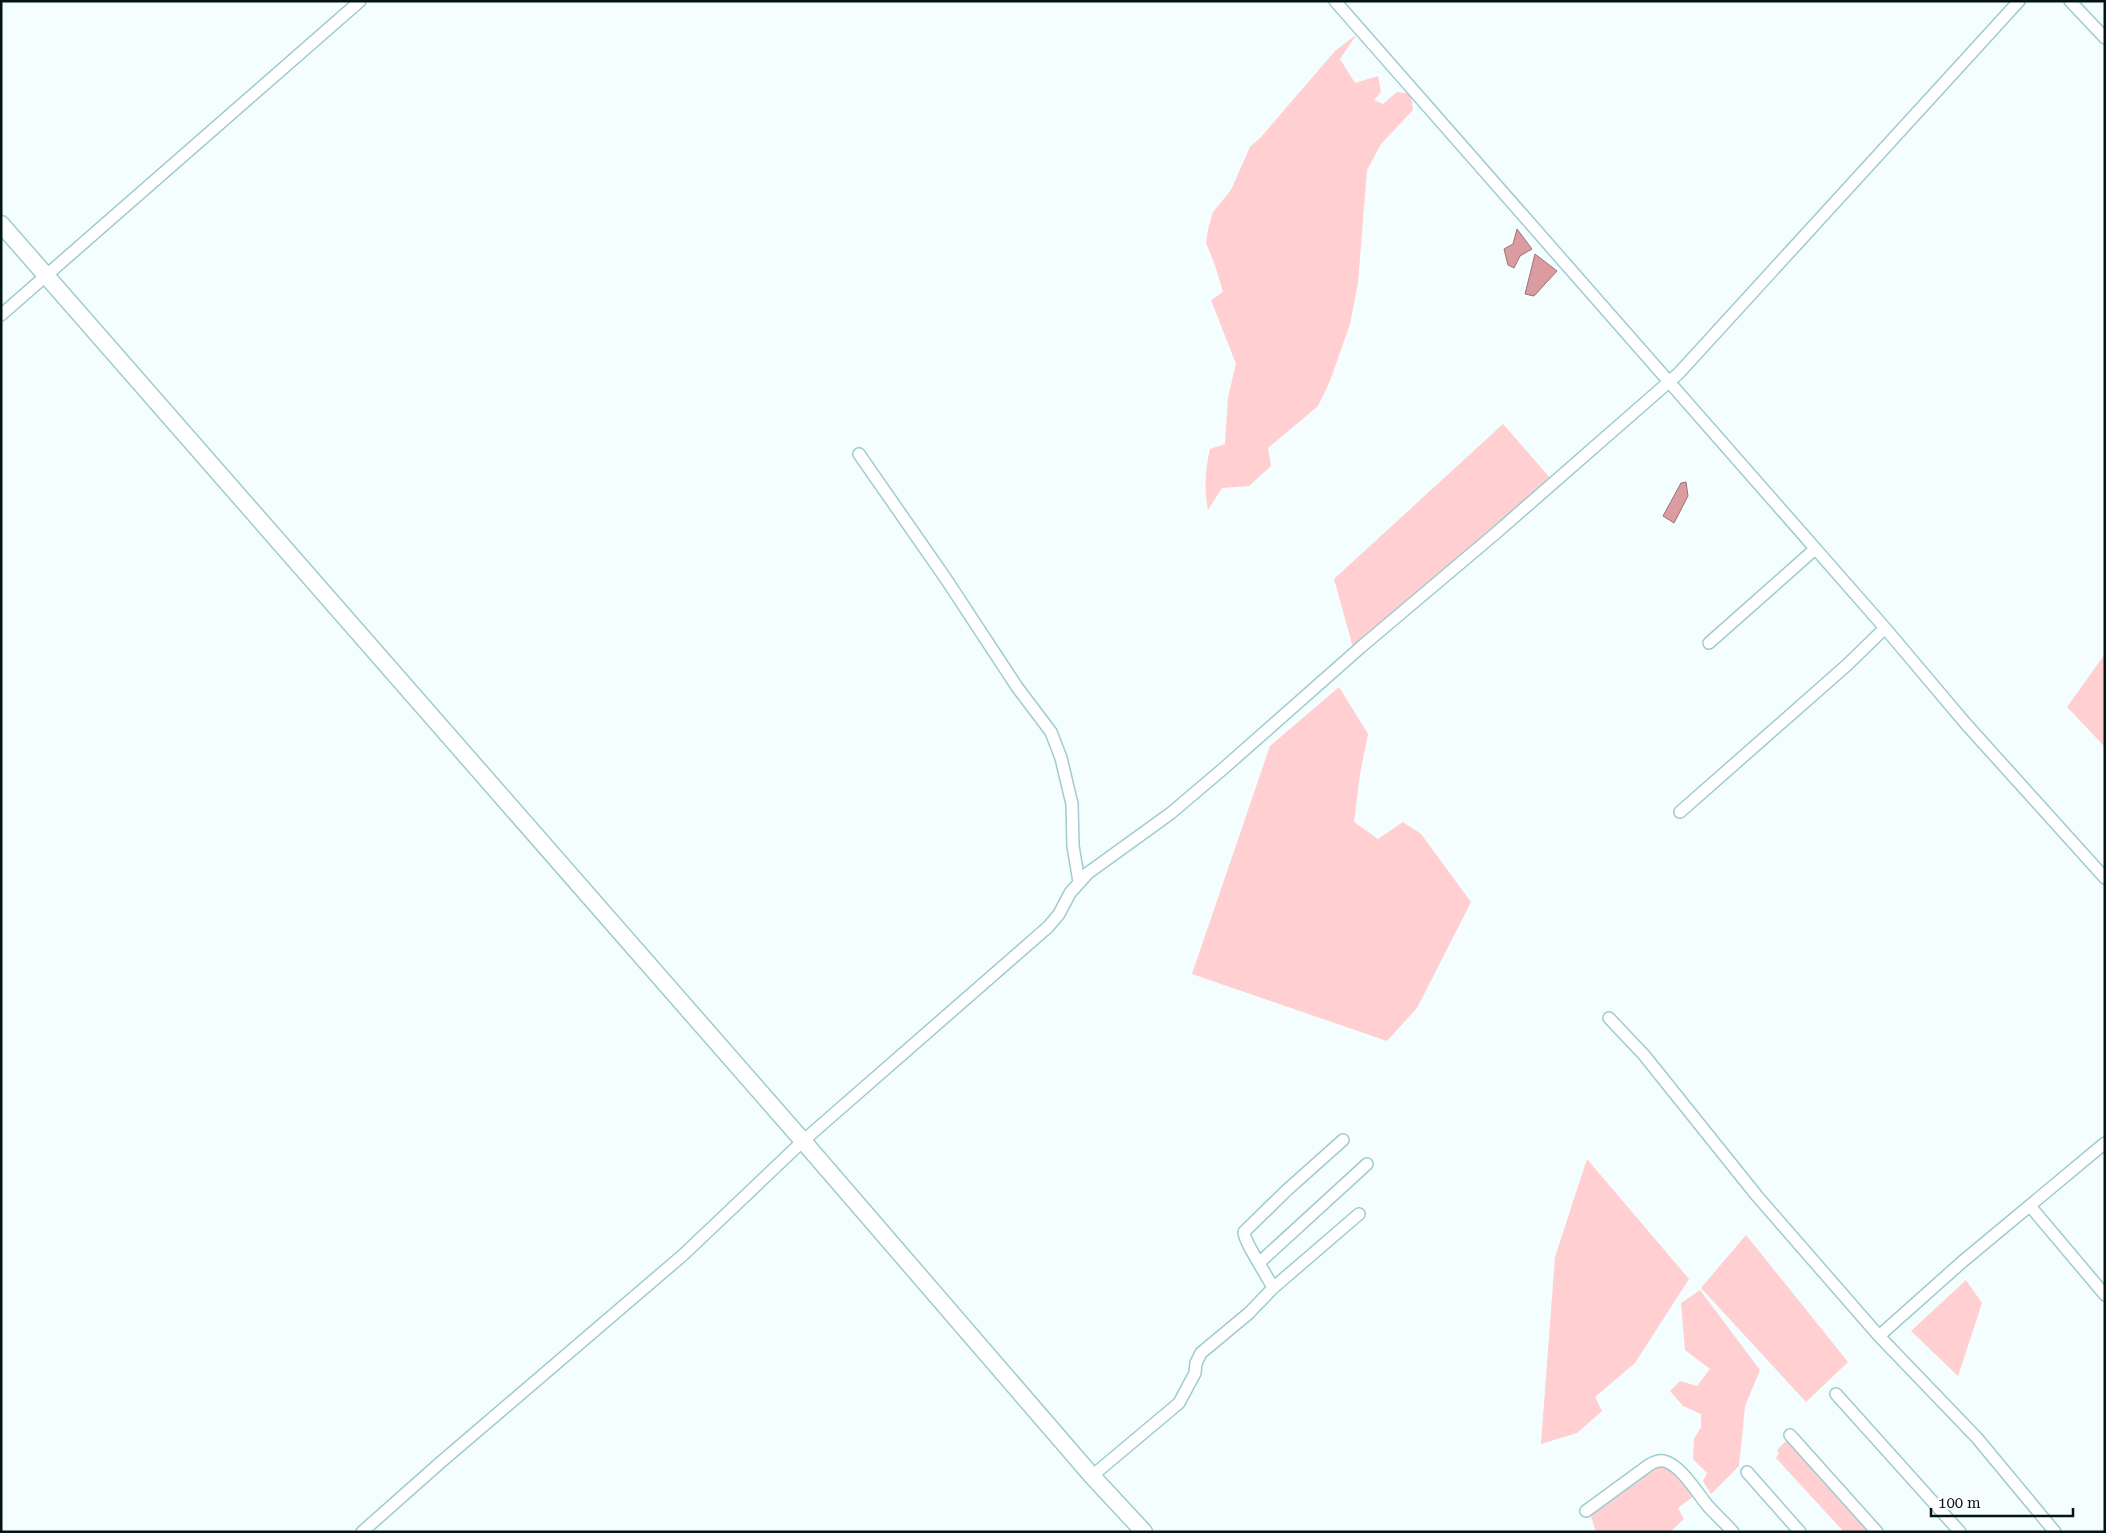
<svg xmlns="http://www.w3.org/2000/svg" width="2106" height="1533" font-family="'Roboto Serif',serif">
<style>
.green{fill:#ffcfd2}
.water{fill:#dc9ba0;stroke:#9b7276}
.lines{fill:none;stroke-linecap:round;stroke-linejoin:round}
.street-casing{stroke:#9ecccf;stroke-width:14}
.secondary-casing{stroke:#9ecccf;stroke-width:19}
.street{stroke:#fff;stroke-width:11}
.secondary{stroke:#fff;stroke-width:16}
</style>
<rect width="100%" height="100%" fill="#f5fefe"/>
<path class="green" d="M1357,34L1340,59L1355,83L1378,76L1381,92L1374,100L1383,104L1397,92L1411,94L1413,110L1381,144L1367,170L1358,283L1350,324L1330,381L1318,406L1268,448L1271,466L1249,486L1222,488L1208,510C1204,489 1205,470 1210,449L1225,444L1228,397L1236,364L1211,300L1223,292L1215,265L1206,243L1208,229L1213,212L1231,190L1250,147L1261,137L1335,51Z
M1503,424L1552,480L1354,651L1334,579Z
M2105,654V747L2067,707Z
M1339,687L1368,734L1360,774L1354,822L1378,839L1403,822L1421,834L1471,902L1417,1008L1387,1041L1192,974L1270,746Z
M1587,1159L1689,1279L1635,1363L1595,1397L1602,1411L1577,1433L1541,1444L1555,1257Z
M1746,1235L1848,1362L1806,1402L1701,1288Z
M1966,1280L1982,1303L1958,1376L1911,1331Z
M1700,1290L1760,1370L1745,1406L1739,1466L1711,1494L1703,1481L1707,1473L1693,1459L1694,1439L1701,1427V1414L1683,1406L1670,1391L1680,1381L1697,1386L1710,1369L1685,1350L1681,1303Z
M1789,1438L1872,1532H1844L1776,1458L1779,1453L1777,1450Z
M1657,1465L1672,1468L1695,1495L1678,1508L1684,1519L1670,1532H1596L1590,1513Z"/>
<path class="water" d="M1517,229L1532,249L1520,256L1514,268L1508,265L1504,249L1513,244Z
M1535,254L1557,271L1534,296L1525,294Z
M1686,482L1688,496L1674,523L1663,516L1681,483Z"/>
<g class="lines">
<defs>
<path id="street" d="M1335,1L1885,628L1966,724L2105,878
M2070,1L2105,38
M1,315L360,1
M859,454L946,579L1017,687L1051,732L1061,758L1072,804L1073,846L1079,882
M1709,643L1815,549
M1680,812L1847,665L1885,628
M1609,1018L1644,1055L1757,1196L1879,1336L1977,1438L2055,1532
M2030,1206L2105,1295
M1260,1262L1367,1164
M1273,1288C1267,1275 1244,1242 1244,1232L1287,1190L1343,1140
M1879,1336L1962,1262L2105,1143
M1836,1394L1960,1532
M1790,1435L1877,1532
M1747,1472L1800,1532
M1092,1476L1179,1403L1195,1373L1196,1363L1201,1353L1249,1313L1273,1288L1359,1214
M1586,1511L1649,1465C1654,1462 1658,1460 1664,1461C1681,1465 1697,1493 1708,1506C1716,1515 1725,1523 1733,1532
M362,1532L441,1462L683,1255L803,1141L1048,927L1059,914L1070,893L1088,873L1171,813L1224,768L1361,647L1496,533L1679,373L2019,1"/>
<path id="secondary" d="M1,224L803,1141L1092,1476L1144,1532"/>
</defs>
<use href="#street" class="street-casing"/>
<use href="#secondary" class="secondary-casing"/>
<use href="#street" class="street"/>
<use href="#secondary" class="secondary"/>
</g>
<rect width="2106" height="1533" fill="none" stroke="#031415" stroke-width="5"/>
<path d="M1931 1508v8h142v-8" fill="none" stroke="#031415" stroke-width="2.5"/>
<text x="1938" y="1508" font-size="15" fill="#031415" stroke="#ffffff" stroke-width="4" paint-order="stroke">100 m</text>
</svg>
